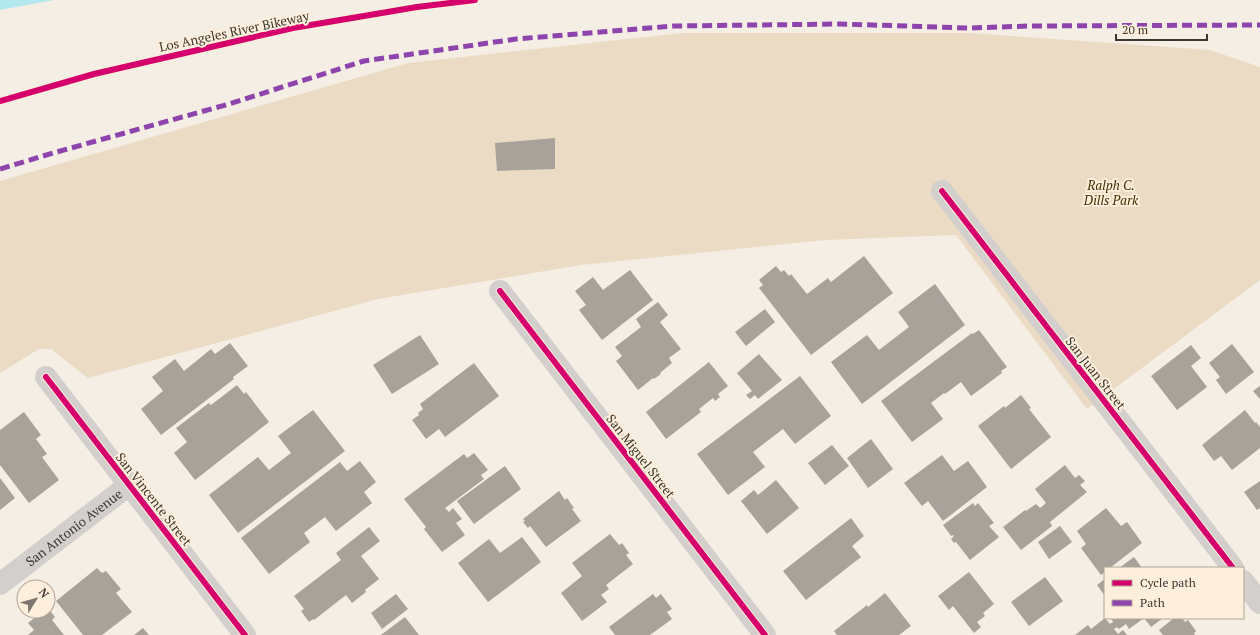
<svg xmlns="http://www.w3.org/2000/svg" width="1260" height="635" font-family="'PT Serif',serif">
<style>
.green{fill:#ebdbc4}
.water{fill:#b2e8ee}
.building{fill:#a7a29a}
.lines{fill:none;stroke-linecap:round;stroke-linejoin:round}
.minor{stroke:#d2cfcc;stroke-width:22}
.quiet{stroke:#8e44ad;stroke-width:5;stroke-dasharray:10 5;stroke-linecap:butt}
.cycleway-casing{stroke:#fdefdc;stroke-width:8}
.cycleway{stroke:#d6006c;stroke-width:6}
.labels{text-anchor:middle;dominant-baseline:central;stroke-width:4;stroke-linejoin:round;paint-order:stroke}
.street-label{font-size:13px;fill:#3c362f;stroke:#fdefdc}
.park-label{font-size:13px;font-style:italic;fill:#432b00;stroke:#fdefdc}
</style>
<rect width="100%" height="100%" fill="#f5eee4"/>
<path class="green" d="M682,33H969L1210,50L1260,67V280L1087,409L956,235L825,240L581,265L378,299L88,378L51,349H39L0,373V181L408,63Z"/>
<path class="water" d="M0,0H54L0,10Z"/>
<path class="building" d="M555,138V169L497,171L495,143Z
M864,256L893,293L811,355L759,288L763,285L759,280L776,266L781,272L784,270L789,276L791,274L807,294L828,278L831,282Z
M630,270L653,300L602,340L579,310L586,305L575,291L593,277L603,290Z
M935,284L965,325L862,404L831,362L867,335L879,350L909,327L898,312Z
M658,302L668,315L660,322L681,349L669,358L672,363L660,373L661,374L654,379L653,378L638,390L616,361L622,356L615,347L641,327L636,319Z
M765,309L775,322L746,346L735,332Z
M979,330L1007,367L1001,371L1002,373L971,396L961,382L945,394L944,393L931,403L943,419L912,442L881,401L972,333L973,334Z
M420,335L439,364L392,394L373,365Z
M230,343L248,366L233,377L234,379L161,435L141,409L163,391L152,377L175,359L184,371L211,349L215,354Z
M1232,344L1254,372L1226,394L1216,380L1220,377L1209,363Z
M1191,345L1201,358L1191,366L1207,387L1177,410L1151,376Z
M759,354L782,380L758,399L755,395L750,399L746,395L752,391L737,373Z
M709,362L728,386L718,394L720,397L715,401L713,398L699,409L701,412L666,439L646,412Z
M474,363L499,396L445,437L439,429L426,439L412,420L419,415L418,413L423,409L420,404Z
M800,376L831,416L795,444L783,429L753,452L765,467L728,495L697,454Z
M237,385L244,394L246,392L269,422L195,480L174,453L187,442L176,428L209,403L211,405Z
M1260,386V399L1253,391Z
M1021,395L1031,408L1029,409L1051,437L1011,469L978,426L1004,406L1005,408Z
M313,410L345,451L238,533L209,495L258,457L269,470L291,453L278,436Z
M1245,410L1255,423L1256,422L1260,427V448L1232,470L1221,456L1214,461L1202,445Z
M24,412L41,435L36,439L47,454L42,457L59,480L29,503L0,465V430Z
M871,439L893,469L868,488L847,458Z
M832,445L849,466L825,485L808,463Z
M474,453L488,470L481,475L484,479L445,508L449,512L453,508L462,519L456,523L465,535L442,552L424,529L426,527L404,499L464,454L467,458Z
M942,455L954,471L968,461L987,487L943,521L928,501L922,506L904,483Z
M360,461L376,482L364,492L372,503L336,531L325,517L304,533L310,542L269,574L241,538L340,462L347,471Z
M1065,465L1075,478L1079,475L1085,481L1080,485L1087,492L1050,522L1052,526L1021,550L1003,527L1025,510L1026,511L1036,504L1040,508L1046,503L1035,489Z
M505,466L521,489L474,524L457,501Z
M0,478L15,498L0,510Z
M776,480L799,508L767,534L741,501L754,490L758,495Z
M1260,481V508L1257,510L1244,492Z
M559,491L565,500L567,498L574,508L572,509L581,521L546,547L530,526L528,528L523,522L525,521L523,519Z
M973,503L975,506L978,503L994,523L989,526L999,537L970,560L956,542L954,543L951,539L954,536L953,535L951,536L943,525Z
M1106,508L1121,526L1127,522L1142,543L1110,568H1105V572L1101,575L1081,548L1086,544L1077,531Z
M851,518L864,536L852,546L861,557L806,600L783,571Z
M1060,526L1072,542L1049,559L1038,542Z
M369,527L380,541L361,556L379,579L365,590L366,592L352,603L346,595L314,620L313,619L309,622L301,611L304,609L294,596L341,560L336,553Z
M610,534L619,545L622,543L629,553L626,555L633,564L606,585L609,589L601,595L607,602L582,621L561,593L582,576L572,563Z
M522,537L541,562L488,602L458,563L489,539L500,553Z
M1134,557L1142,568H1119Z
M97,568L102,573L106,571L121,589L116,593L132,612L102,635H83L56,601Z
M969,572L994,604L983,613L985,616L977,622L981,627L974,633L953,606L949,610L938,596Z
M1045,577L1063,601L1029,626L1011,602Z
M1105,579V596L1097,585Z
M885,593L911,626L899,635H837L834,631L867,605L868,607Z
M396,594L408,609L382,629L371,613Z
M653,594L656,598L661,594L672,609L667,612L672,619L650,635H615L609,627Z
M48,608L55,617L52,620L64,635H28L34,630L28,623L43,611H48Z
M405,617L419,635H381Z
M1105,618L1110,624L1113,622L1111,618H1163L1151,627L1144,618L1129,629L1126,624L1119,629L1117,627L1114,629L1118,634L1123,630L1127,635H1075L1088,625L1091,629Z
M1174,618H1182L1185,622L1188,620L1196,631L1194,633L1195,635H1163L1159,630Z
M143,628L149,635H134Z"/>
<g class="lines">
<g class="minor">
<path d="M942,191L1233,568"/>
<path d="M500,291L765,635"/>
<path d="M46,377L245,635"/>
<path d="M1243,581L1260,603"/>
<path id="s1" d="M0,584L129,485"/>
</g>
<path class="quiet" d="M0,169L53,153L229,104L364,61L516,39L674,26L840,24L969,28L1029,26L1260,25"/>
<defs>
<path id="cycleway" d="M0,101L94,74L293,28L417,7L475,0
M942,191L1233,568
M500,291L765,635
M46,377L245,635"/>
</defs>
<use href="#cycleway" class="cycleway-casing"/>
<use href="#cycleway" class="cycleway"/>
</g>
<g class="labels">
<g class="street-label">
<text transform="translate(234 31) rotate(-12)">Los Angeles River Bikeway</text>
<text transform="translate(1096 373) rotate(52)">San Juan Street</text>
<text transform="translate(641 456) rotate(52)">San Miguel Street</text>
<text transform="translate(154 499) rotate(52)">San Vincente Street</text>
<text stroke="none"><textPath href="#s1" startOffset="93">San Antonio Avenue</textPath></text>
</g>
<g class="park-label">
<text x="1111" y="185">Ralph C.<tspan x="1111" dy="15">Dills Park</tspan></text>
</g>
</g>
<rect x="1104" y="567" width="140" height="52" fill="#fdefdc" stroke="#b0a597"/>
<rect x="1112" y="580" width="20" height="6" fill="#d6006c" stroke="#b0a597"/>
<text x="1140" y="587" font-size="12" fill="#3c362f">Cycle path</text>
<rect x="1112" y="600" width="20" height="6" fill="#8e44ad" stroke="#b0a597"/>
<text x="1140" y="607" font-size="12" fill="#3c362f">Path</text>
<g transform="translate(36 599) rotate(53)"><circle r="19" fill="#fdefdc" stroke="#b0a597"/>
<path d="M0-3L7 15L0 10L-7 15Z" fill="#7d766e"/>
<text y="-6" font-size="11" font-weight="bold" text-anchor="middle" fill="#3c362f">N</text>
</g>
<path d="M1116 34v6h91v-6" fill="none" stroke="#3c362f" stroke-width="2"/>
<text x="1122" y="34" font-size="12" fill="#3c362f" stroke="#fdefdc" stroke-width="3" paint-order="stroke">20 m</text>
</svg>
